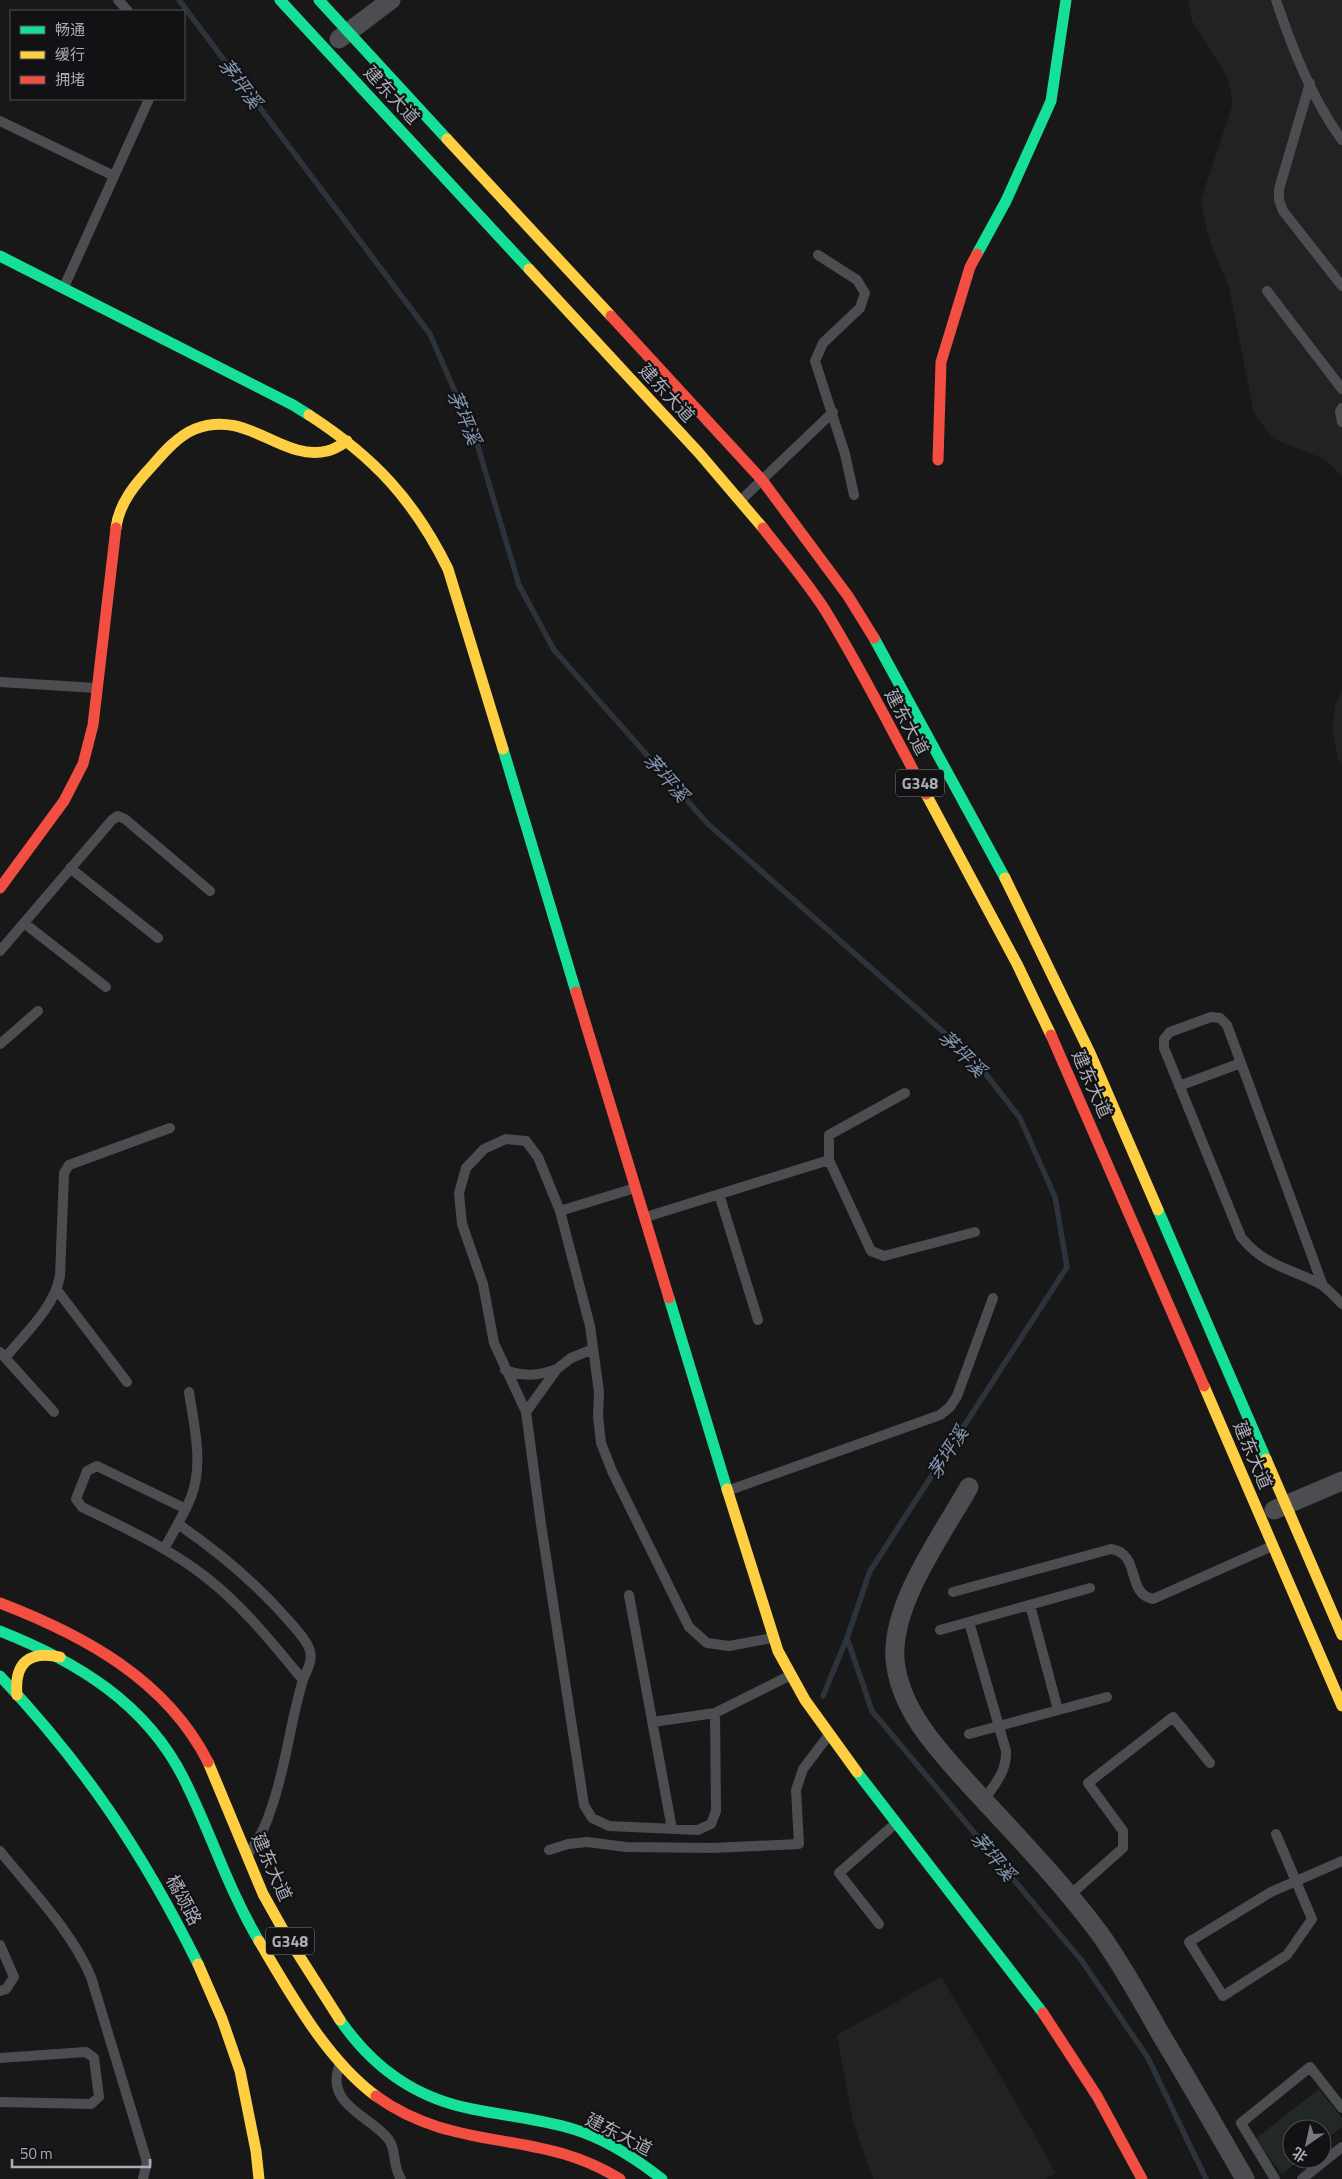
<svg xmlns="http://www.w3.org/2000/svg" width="1342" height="2179" font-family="'Titillium Web','Noto Sans SC',sans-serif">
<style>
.built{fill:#222223}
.green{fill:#222823}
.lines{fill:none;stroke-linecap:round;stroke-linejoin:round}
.stream{stroke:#2d333b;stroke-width:5.5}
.lane{stroke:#4c4d50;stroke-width:10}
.street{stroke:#4c4d50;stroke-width:19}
.fast{stroke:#16e098;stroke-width:11}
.slow{stroke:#ffcf43;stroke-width:11}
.jam{stroke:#f24e42;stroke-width:11}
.labels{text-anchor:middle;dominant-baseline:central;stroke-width:4.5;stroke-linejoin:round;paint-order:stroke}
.shield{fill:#121214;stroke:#7c7e87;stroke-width:1}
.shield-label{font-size:16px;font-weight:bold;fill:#aaadb8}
.street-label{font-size:18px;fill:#aaadb8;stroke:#121214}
.water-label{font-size:19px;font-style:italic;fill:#8397b0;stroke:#121214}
</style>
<rect width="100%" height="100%" fill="#181818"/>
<path class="built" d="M1188,0H1342V476L1326,460L1274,439L1254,414L1229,288L1208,236L1201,200L1233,104L1228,78L1192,21Z
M1342,690V765L1338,759L1332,729L1335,706Z
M941,1977L998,2072L1056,2173L1044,2179H873L853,2123L837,2035Z"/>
<path class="green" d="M1319,2089L1342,2118V2127L1322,2143V2129H1292V2159H1301L1282,2174L1255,2139Z"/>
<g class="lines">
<path class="stream" d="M179,0L430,334L476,440L519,585L554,650L708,824L975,1060L1020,1118L1055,1197L1067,1267L870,1571L847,1638L872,1711L1082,1961L1148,2058L1206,2179
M823,1696L847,1638"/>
<path class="lane" d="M118,0L128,11
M1276,0C1292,48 1312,99 1342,140
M1310,83L1279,189V200L1283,211L1342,286
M0,121L114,176
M818,255L857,280L865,293L860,308L823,343L815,361L845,454L854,495
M64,287L149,99
M1267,291L1342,389
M1342,408L1340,411L1342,422
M740,501L833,412
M0,682L96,688
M70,868L158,938
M24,923L106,987
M0,951L112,820L118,816L125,819L210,891
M0,1044L38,1011
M1179,1086L1241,1063
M905,1093L829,1135V1160L871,1251L884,1256L975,1232
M719,1194L758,1320
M560,1211L635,1188
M646,1217L829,1160
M1323,1286L1227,1025L1220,1018L1211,1017L1170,1032L1164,1039V1048L1241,1237C1265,1267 1291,1268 1322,1285C1329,1290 1336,1298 1342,1304
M57,1290L127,1382
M0,1352L54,1412
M6,1357C26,1332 54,1308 60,1276L64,1173L69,1165L170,1128
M505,1370C525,1377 538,1376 557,1369
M526,1412L557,1369L571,1358L593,1349
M727,1491L940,1415L950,1407L957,1396L993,1298
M186,1509L97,1466L87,1471L76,1499L82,1507C125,1528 169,1548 207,1578C244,1607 273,1644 303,1680
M178,1524C219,1552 256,1583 289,1621C296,1629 305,1638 309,1648C314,1660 307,1669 303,1680C290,1722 286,1768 271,1809C266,1826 259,1839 249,1853
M164,1549C173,1532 184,1515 191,1497C204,1464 194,1426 189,1392
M953,1592L1111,1549C1142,1554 1125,1593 1153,1599L1272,1546
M629,1595L672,1829
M1030,1605L1058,1710
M969,1622L1006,1751C1007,1771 995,1784 984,1800
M940,1630L1090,1588
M772,1638L729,1646L707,1643L689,1627L612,1471L601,1443L598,1416L599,1392L590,1326L560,1211L538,1157L526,1141L506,1139L484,1149L466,1168L459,1193L462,1224L483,1284L494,1343L526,1412L541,1524L584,1805L592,1818L609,1826L698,1830L711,1824L716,1811L715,1713L789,1676
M653,1722L715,1713
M969,1734L1107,1697
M1276,1834L1312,1919L1287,1955L1223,1996L1189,1942L1271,1892L1342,1861
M549,1850L568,1844L587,1842L626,1847L713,1848L799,1844L796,1790L803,1769L828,1736
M0,1851C32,1891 71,1930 91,1977L147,2162L143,2179
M1070,1895L1123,1848V1831L1088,1783L1173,1717L1210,1763
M879,1924L839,1873L896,1823
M0,1945L14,1977L6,1989L0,1991
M0,2058L86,2052L94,2058L99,2097L91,2104L0,2102
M339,2066C325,2106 373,2117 389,2140C397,2151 392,2166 401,2179
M1275,2179L1241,2123L1310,2067L1342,2108
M1302,2179L1342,2147"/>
<path class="street" d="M339,39L391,0
M969,1487C942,1535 891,1604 895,1659C899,1708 936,1748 967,1782C1012,1831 1060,1880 1100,1934C1122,1965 1141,1999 1160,2033C1189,2081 1217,2130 1245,2179
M1274,1510L1342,1481"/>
<path class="fast" d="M280,0L529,269
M319,0L447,139
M977,254L1006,201L1051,101L1066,0
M0,256L293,405L309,415
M874,638L1005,878
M503,749L576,992
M1158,1210L1266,1459
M669,1298L727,1489
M0,1631C76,1661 146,1703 184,1779C211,1833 228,1889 259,1941
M0,1676C85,1766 143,1853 198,1964
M857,1772L1043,2013
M340,2020C373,2068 415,2098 472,2109C506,2116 540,2119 573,2129C606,2139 635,2158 662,2179"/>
<path class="slow" d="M447,139L611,316
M529,269L699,453L763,528
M309,415C374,457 414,500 448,569L503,749
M116,528C119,503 136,483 152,466C164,452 178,436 195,429C247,408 282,462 327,451C334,450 341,445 347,441
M926,794L1017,964L1051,1035
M1005,878L1090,1053L1158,1210
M1204,1386L1342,1706
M1266,1459L1342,1635
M727,1489L778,1651L805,1700L857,1772
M17,1695C14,1663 29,1650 60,1657
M208,1762L263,1894L286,1935L340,2020
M259,1941C290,1993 326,2059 376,2096
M198,1964L222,2019L240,2071L256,2151L259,2179"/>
<path class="jam" d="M611,316L762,480L848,596L874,638
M938,460L941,362L970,267L977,254
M763,528C784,555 807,582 825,610C862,670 893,733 926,794
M0,888L64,801L83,764L93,725L116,528
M576,992L669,1298
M1051,1035L1204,1386
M0,1603C83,1635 166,1679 208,1762
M1043,2013L1097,2096L1142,2179
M376,2096C437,2140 496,2135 564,2154C584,2160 602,2168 620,2179"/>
</g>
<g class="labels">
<g class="shield">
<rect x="896" y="769.5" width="48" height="27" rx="4"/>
<rect x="266" y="1927.5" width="48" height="27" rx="4"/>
</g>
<g class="shield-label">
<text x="920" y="783">G348</text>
<text x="290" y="1941">G348</text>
</g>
<g class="street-label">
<text transform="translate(392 95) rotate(47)">建东大道</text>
<text transform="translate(667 393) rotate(47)">建东大道</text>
<text transform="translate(907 722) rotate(62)">建东大道</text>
<text transform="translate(1092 1084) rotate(66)">建东大道</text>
<text transform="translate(1253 1455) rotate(67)">建东大道</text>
<text transform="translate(272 1867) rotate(66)">建东大道</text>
<text transform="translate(184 1900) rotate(62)">橘颂路</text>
<text transform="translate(619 2134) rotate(27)">建东大道</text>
</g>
<g class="water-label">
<text transform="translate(241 83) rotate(53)">茅坪溪</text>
<text transform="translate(465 417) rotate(67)">茅坪溪</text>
<text transform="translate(667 777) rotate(49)">茅坪溪</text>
<text transform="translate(963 1053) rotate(45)">茅坪溪</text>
<text transform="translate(947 1452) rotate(-57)">茅坪溪</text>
<text transform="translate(994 1856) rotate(50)">茅坪溪</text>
</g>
</g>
<rect x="10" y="10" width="175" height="90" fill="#121214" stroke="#4f5056"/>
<rect x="20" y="26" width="25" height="8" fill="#16e098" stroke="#4f5056"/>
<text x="55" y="35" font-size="15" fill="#aaadb8">畅通</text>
<rect x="20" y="51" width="25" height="8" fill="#ffcf43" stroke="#4f5056"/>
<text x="55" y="60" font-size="15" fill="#aaadb8">缓行</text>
<rect x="20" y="76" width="25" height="8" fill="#f24e42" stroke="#4f5056"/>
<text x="55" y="85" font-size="15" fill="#aaadb8">拥堵</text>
<g transform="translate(1307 2144) rotate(214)"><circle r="24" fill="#121214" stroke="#4f5056"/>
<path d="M0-4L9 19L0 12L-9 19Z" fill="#777980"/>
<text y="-8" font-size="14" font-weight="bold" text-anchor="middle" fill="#aaadb8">北</text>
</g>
<path d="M12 2159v8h138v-8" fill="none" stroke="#aaadb8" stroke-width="2.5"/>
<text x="20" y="2159" font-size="15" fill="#aaadb8" stroke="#121214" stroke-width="4" paint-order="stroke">50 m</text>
</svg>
